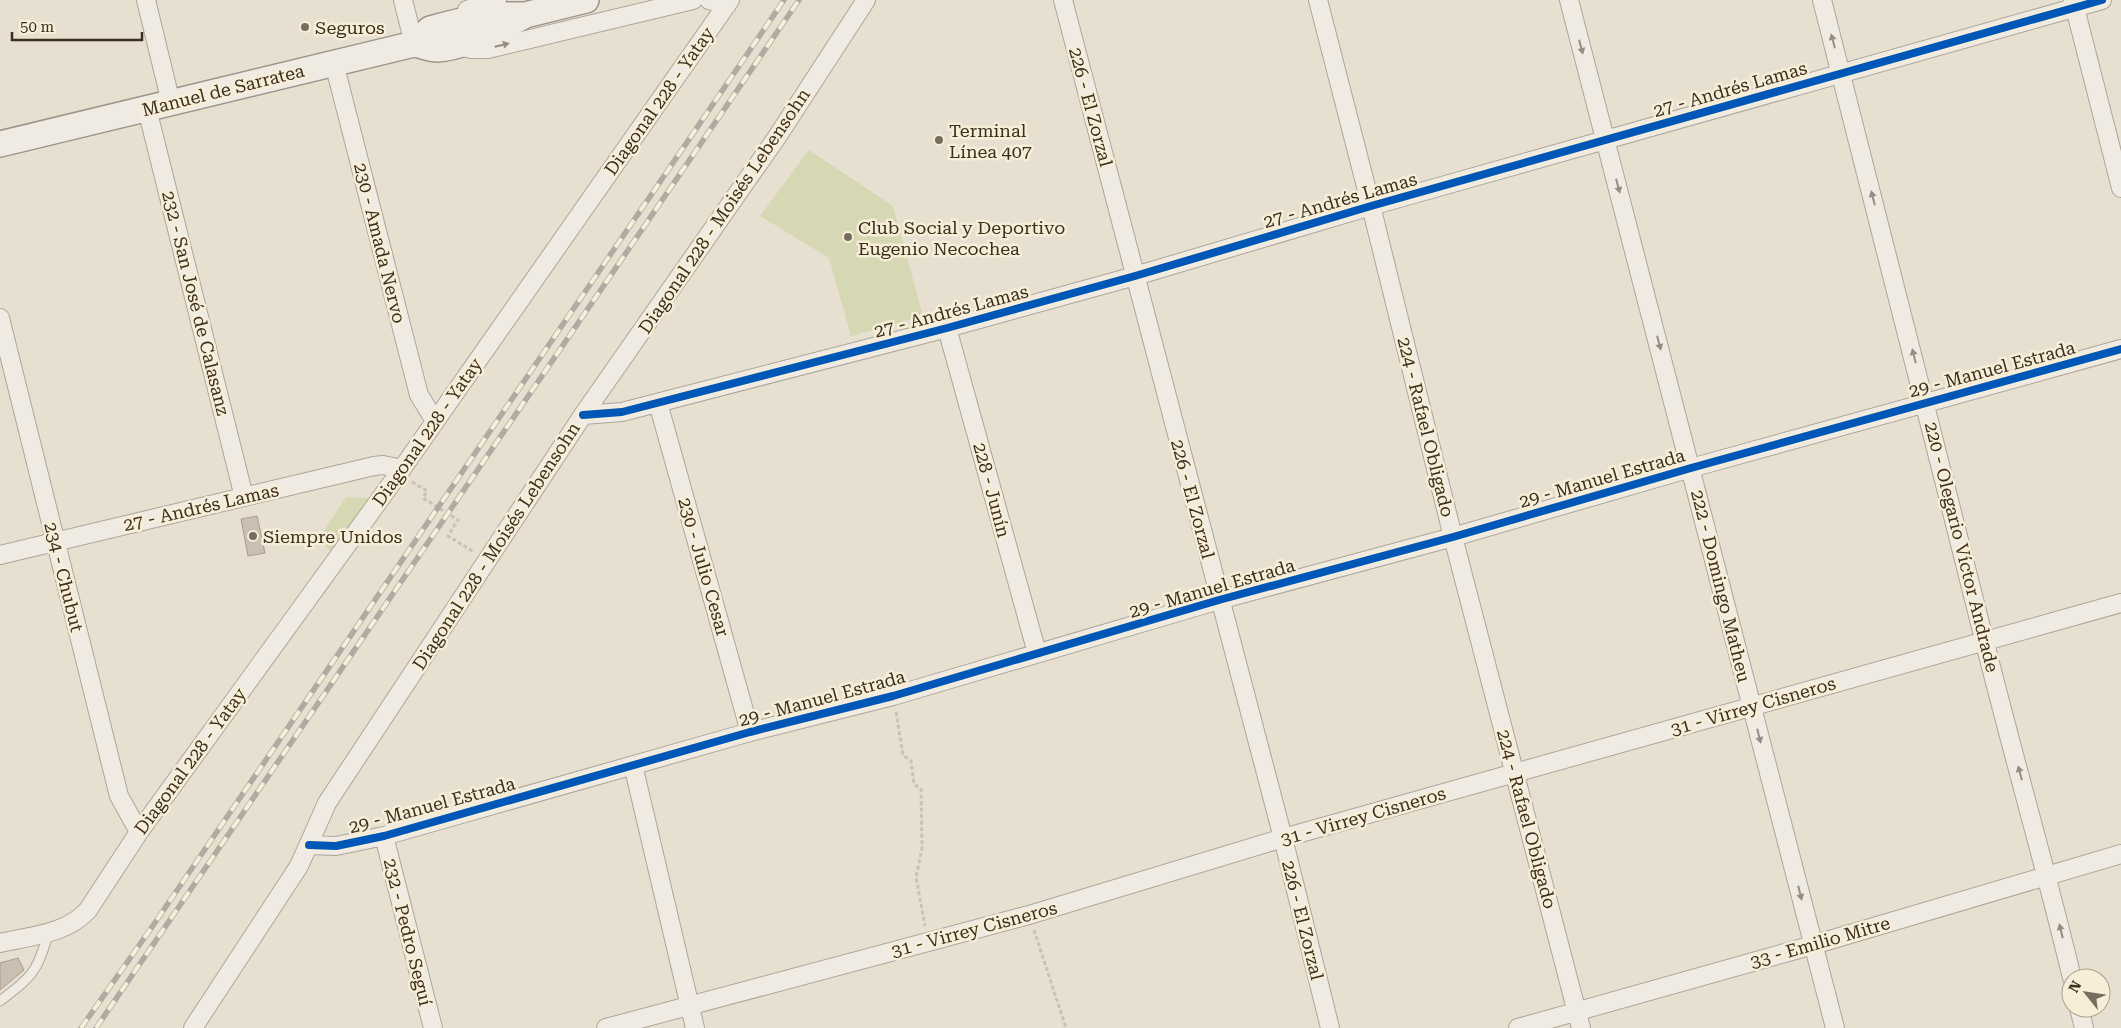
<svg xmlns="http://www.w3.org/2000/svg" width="2121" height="1028" font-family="'Roboto Serif',serif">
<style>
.green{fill:#d6d7b3}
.building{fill:#cbbfb2;stroke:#a89c90}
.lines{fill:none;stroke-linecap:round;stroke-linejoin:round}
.service-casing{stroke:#ada599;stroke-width:11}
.minor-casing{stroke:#ada599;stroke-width:20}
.secondary-casing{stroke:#9c958a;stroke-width:28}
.path{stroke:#c8c2b9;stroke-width:3;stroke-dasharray:4 2.5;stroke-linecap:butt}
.service{stroke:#efebe3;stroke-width:9}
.minor{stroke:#efebe3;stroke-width:18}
.secondary{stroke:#efebe3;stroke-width:25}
.rail-casing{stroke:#afaaa2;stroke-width:5.5}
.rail{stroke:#f7eed8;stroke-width:4;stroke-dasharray:11;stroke-linecap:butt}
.cycleway-casing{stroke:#f7eed8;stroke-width:11}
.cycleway{stroke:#0057b8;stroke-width:8}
.oneway{fill:#968c82}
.poi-dot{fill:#786c5e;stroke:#f7eed8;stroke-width:2}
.labels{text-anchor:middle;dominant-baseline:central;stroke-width:5;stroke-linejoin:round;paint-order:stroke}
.poi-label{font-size:18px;fill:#3d2e20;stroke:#f7eed8;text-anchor:start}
.street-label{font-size:18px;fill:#3d2e20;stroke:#f7eed8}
</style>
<rect width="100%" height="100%" fill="#e7e0d1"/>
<path class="green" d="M809,150L893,206L923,316L851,336L829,258L760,216Z
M346,497L371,498L333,553L318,540Z"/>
<path class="building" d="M257,516L265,553L248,556L241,519Z
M18,958L24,970L0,990V963Z"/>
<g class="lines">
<defs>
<path id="service" d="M0,1001C34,975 37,972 49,931"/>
<path id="minor" d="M146,0L171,103
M403,0L414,44
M709,0L727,5
M1063,0L1283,838L1330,1028
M1318,0L1371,206L1453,537L1581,1028
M1569,0L1835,1028
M1822,0C1877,213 1930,426 1984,639C2012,752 2045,865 2072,978
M2073,0L2121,188
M467,10L497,0
M462,47L471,49H488L693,0
M334,63L419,395L435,421
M147,109L244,497
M0,318L119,796L139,832
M947,328L1037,653
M658,403L750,732
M583,415L622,412L947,328L1135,276L1371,206L2102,0
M0,555L374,466L383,465L402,469
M633,765L695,1028
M384,836L433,1028
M309,845L336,846L384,836L750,732L893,696L1219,600L1453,537L1691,468L2121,349
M0,943C30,936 67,934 88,910L139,832L399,473L730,0
M2079,1008L2084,1028
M193,1028L299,866L327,803L583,415L777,137L866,0
M606,1028L1029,915L1283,838L2121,603
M1518,1028L1813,945L2121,854"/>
<path id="secondary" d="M414,44C421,45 430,49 437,49C463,48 502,28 524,16
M0,144L414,44L430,29L441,26L486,15H525L586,0"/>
</defs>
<use href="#service" class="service-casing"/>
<use href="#minor" class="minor-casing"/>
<use href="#secondary" class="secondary-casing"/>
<path class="path" d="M412,482L427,491L423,498L458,520L448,536L474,552
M896,712L903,755L911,761L914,784L921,789L922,849L916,877L925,926
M1034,930L1066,1028"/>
<use href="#service" class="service"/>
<use href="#minor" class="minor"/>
<use href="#secondary" class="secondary"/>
<defs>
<path id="rail" d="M81,1028L152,927L784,0
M96,1028L799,0"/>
</defs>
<use href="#rail" class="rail-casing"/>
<use href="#rail" class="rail"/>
<defs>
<path id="cycleway" d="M583,415L622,412L947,328L1135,276L1371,206L2102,0
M309,845L336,846L384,836L750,732L893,696L1219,600L1453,537L1691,468L2121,349"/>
</defs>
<use href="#cycleway" class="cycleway-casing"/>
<use href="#cycleway" class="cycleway"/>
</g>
<defs><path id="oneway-solid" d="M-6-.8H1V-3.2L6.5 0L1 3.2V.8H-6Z" transform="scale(1.25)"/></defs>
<g class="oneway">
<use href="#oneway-solid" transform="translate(1833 41) rotate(-105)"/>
<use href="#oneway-solid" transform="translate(502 45) rotate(-13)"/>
<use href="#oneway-solid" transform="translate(1581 47) rotate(75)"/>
<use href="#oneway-solid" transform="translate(1618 186) rotate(75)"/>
<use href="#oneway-solid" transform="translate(1873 198) rotate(-104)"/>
<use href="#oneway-solid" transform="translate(1659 343) rotate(75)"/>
<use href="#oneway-solid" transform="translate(1914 356) rotate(-104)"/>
<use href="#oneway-solid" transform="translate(1759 736) rotate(76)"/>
<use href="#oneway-solid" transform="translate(2020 773) rotate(-105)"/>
<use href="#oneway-solid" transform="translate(1800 893) rotate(76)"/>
<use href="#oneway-solid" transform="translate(2061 931) rotate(-104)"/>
</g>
<g class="poi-dot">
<circle cx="305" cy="27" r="5"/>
<circle cx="939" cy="140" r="5"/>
<circle cx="848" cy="237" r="5"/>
<circle cx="253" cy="536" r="5"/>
</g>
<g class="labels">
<g class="poi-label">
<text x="315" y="27">Seguros</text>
<text x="949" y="130">Terminal<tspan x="949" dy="21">Línea 407</tspan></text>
<text x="858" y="227">Club Social y Deportivo<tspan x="858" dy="21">Eugenio Necochea</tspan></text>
<text x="263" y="536">Siempre Unidos</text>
</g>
<g class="street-label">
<text transform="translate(1730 89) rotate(-16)">27 - Andrés Lamas</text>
<text transform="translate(223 90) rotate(-14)">Manuel de Sarratea</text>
<text transform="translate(659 101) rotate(-55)">Diagonal 228 - Yatay</text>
<text transform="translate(1091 107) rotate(75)">226 - El Zorzal</text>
<text transform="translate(1340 200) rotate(-16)">27 - Andrés Lamas</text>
<text transform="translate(724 211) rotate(-56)">Diagonal 228 - Moisés Lebensohn</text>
<text transform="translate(380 243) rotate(76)">230 - Amada Nervo</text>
<text transform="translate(196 303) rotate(76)">232 - San José de Calasanz</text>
<text transform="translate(951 311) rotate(-15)">27 - Andrés Lamas</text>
<text transform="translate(1992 369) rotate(-15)">29 - Manuel Estrada</text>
<text transform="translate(1426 427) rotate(76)">224 - Rafael Obligado</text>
<text transform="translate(427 432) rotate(-55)">Diagonal 228 - Yatay</text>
<text transform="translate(1602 478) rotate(-16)">29 - Manuel Estrada</text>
<text transform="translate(992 490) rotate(75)">228 - Junín</text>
<text transform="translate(1193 499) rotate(75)">226 - El Zorzal</text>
<text transform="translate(201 507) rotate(-13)">27 - Andrés Lamas</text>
<text transform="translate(496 546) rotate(-57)">Diagonal 228 - Moisés Lebensohn</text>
<text transform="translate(1962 547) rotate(76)">220 - Olegario Víctor Andrade</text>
<text transform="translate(704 567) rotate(74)">230 - Julio Cesar</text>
<text transform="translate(64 577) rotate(76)">234 - Chubut</text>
<text transform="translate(1721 586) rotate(76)">222 - Domingo Matheu</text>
<text transform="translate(1212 588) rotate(-16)">29 - Manuel Estrada</text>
<text transform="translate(822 698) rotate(-15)">29 - Manuel Estrada</text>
<text transform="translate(1753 706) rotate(-16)">31 - Virrey Cisneros</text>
<text transform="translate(190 761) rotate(-54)">Diagonal 228 - Yatay</text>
<text transform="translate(432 805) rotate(-15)">29 - Manuel Estrada</text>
<text transform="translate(1363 816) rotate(-16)">31 - Virrey Cisneros</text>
<text transform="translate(1527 819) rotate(75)">224 - Rafael Obligado</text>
<text transform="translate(1303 920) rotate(76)">226 - El Zorzal</text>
<text transform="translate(974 929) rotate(-15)">31 - Virrey Cisneros</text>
<text transform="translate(408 932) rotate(76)">232 - Pedro Seguí</text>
<text transform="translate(1820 942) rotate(-16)">33 - Emilio Mitre</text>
</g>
</g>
<g transform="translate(2086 993) rotate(300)"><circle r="24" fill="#f7eed8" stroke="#ada18e"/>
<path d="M0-4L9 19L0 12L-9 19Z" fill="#786c5e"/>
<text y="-8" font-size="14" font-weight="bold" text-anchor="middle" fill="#3d2e20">N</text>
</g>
<path d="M12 32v8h130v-8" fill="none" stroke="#3d2e20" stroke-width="2.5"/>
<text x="20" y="32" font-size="15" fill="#3d2e20" stroke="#f7eed8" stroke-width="4" paint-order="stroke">50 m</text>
</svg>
